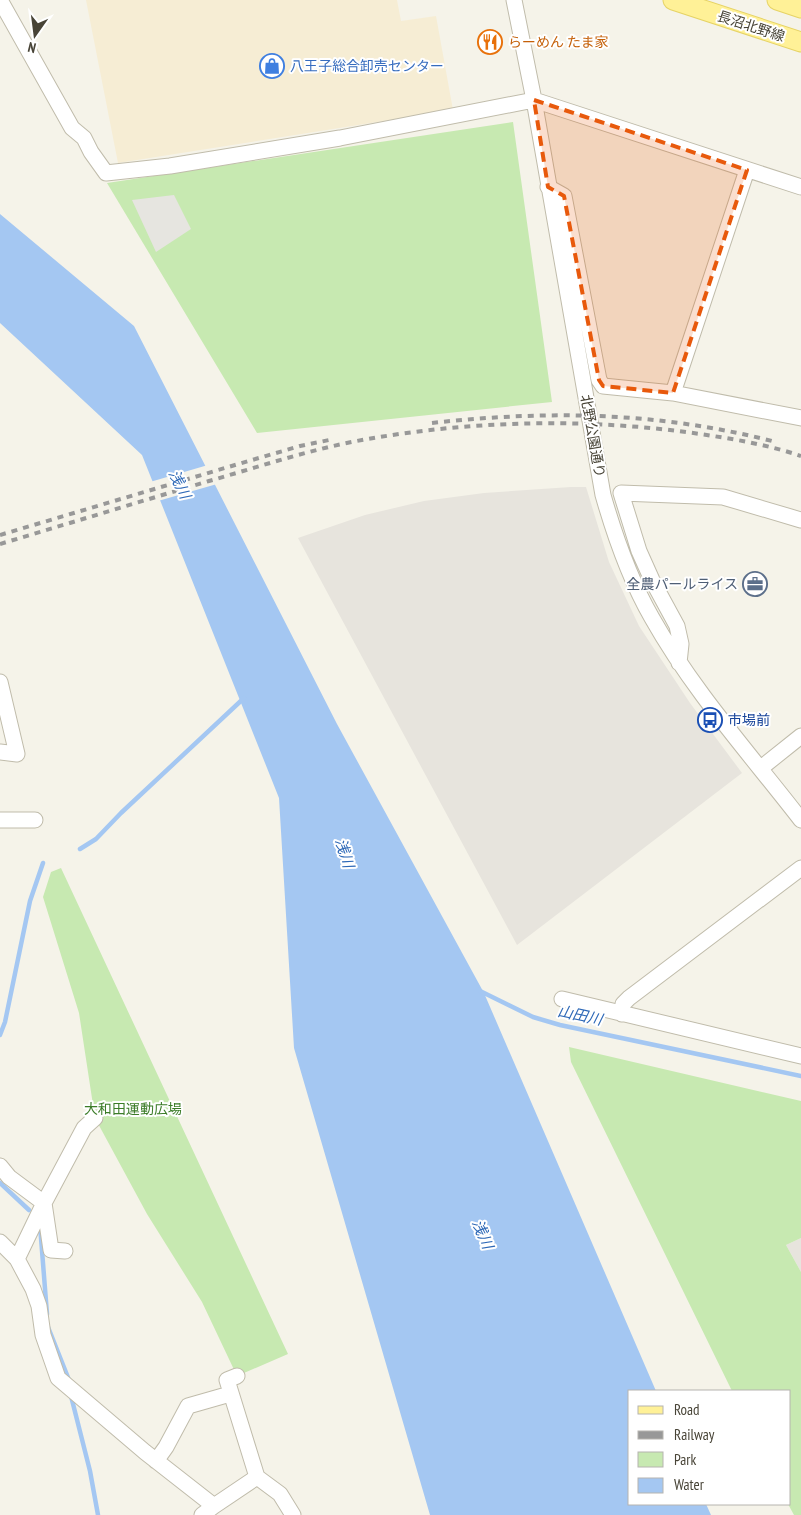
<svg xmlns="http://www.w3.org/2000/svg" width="801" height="1515" font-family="'PT Sans Narrow','Noto Sans JP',sans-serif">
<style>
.commercial{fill:#f6edd4}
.industrial{fill:#e7e4dd}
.green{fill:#c7e9b1}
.parking{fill:#e6e5e0}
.water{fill:#a4c7f2}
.pier{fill:#f5f3e9}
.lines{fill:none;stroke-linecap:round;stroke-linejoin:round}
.stream{stroke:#a4c7f2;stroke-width:4.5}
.minor-casing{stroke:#c0bcab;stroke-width:17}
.major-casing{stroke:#e6d365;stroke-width:21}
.minor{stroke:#fff;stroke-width:15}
.major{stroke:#fff197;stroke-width:19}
.rail{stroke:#989898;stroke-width:4;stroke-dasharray:6 6;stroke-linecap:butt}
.marked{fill:#e8590c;fill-opacity:0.2;stroke:#e8590c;stroke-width:4;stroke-dasharray:10 6;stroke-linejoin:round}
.labels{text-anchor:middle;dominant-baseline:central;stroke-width:4;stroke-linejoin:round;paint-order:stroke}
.street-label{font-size:14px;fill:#484437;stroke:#fff}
.food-label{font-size:14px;fill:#c56008;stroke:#fff;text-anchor:start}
.shop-label{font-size:14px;fill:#366cbe;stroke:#fff;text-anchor:start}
.service-label{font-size:14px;fill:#4e5e75;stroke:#fff;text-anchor:end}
.transit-label{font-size:14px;fill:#164399;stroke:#fff;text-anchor:start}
.park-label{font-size:14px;fill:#3b7c28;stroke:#fff}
.water-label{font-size:15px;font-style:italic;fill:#2d68b7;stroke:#fff}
</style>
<rect width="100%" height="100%" fill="#f5f3e9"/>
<path class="commercial" d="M86,0H397L401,21L436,16L453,110L118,163Z"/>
<path class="industrial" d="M571,487H586L609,562L639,626L690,703L742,773L517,945L298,538L365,515L424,501L484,493Z
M801,1238V1272L786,1245Z"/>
<path class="green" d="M513,122L552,402L257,433L107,183Z
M61,868L288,1354L237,1376L202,1302L147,1214L95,1118L79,1013L43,897L51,872Z
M569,1047L801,1101V1238L786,1245L801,1272V1515H794L788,1504H790V1391H732L571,1062Z"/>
<path class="parking" d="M174,195L191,229L156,252L132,200Z"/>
<path class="water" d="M0,214L134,326L337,724L484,993L656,1391H630V1504H706L711,1515H430L294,1048L279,798L142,455L0,323Z"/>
<path class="pier" d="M208,465L217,484L158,501L150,482Z"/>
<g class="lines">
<path class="stream" d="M80,849L96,839L121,813L244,698
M478,990L533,1017L560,1025L801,1076
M0,1035L5,1022L30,901L43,863
M0,1183L29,1210
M40,1225L47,1314
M48,1327L69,1380
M71,1396L90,1471L98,1515"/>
<defs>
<path id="minor" d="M0,0L72,128L84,138L91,152L106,173L170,166L340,138L534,100L801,187
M514,0L534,100L603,495C615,537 630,580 652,618C693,691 750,754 801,820
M548,187L564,196L599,380L603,386L673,393L801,418
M673,393L747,170
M679,663L681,644L677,626L652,580L639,551L621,493L723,497L801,520
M0,682L17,754L0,752
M761,768L801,736
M0,820H35
M562,999L801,1056
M622,1014L623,1004L629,998L801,868
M0,1166L9,1177L44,1203L51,1250L65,1251
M0,1242L17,1259L33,1289L39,1306L43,1335L58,1378L145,1452L214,1506L257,1477
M17,1259L44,1203L84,1128L95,1118
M237,1376L227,1380L257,1477L280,1494L293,1515
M156,1461L166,1447L188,1406L230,1394
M202,1515L214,1506"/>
<path id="major" d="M673,0L801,42
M777,0L801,8"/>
</defs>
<use href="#minor" class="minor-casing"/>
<use href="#major" class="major-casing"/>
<use href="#minor" class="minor"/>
<use href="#major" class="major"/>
<path class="rail" d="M432,423C549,410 658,412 772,441
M0,535L235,465L300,446L334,439
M0,544C70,523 139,502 209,481C262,466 314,448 368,439C476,420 592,418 700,434C734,439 769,445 801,456"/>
</g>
<path class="marked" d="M534,100L747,170L673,393L603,386L599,380L564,196L548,187Z"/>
<defs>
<symbol id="restaurant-ring" viewBox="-11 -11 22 22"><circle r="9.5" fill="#fff" stroke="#e8710a" stroke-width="1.5"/><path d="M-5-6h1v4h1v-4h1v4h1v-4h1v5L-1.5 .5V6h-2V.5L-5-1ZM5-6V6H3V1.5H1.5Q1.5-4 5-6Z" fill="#e8710a"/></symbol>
<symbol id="shop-ring" viewBox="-11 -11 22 22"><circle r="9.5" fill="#fff" stroke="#3f7fe0" stroke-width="1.5"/><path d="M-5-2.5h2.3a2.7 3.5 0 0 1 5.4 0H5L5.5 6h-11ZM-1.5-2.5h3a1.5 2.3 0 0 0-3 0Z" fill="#3f7fe0"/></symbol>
<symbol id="office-ring" viewBox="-11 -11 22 22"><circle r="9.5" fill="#fff" stroke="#5c6f8a" stroke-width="1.5"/><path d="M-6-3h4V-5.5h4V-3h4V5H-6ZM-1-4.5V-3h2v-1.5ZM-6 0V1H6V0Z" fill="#5c6f8a"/></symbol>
<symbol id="bus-ring" viewBox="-11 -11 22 22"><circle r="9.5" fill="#fff" stroke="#1a4fb4" stroke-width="1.5"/><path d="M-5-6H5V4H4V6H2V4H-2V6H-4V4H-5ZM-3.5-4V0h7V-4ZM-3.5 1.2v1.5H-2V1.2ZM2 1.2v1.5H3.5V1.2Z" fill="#1a4fb4"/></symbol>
</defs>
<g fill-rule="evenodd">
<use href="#restaurant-ring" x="476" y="28" width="28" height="28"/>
<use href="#shop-ring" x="258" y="52" width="28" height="28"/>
<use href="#office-ring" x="741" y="570" width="28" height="28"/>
<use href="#bus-ring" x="696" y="706" width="28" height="28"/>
</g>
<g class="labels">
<g class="street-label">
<text transform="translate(751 26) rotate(18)">長沼北野線</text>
<text transform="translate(593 436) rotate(80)">北野公園通り</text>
</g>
<g class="food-label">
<text x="508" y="42">らーめん たま家</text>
</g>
<g class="shop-label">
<text x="290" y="66">八王子総合卸売センター</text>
</g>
<g class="service-label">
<text x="738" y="584">全農パールライス</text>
</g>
<g class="transit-label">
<text x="728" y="720">市場前</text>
</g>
<g class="park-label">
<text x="133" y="1109">大和田運動広場</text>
</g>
<g class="water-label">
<text transform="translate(180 484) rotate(64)">浅川</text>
<text transform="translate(345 853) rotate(73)">浅川</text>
<text transform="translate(580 1015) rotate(12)">山田川</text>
<text transform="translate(483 1234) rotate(67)">浅川</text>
</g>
</g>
<rect x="628" y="1390" width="162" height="115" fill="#ffffff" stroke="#b6b4af"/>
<rect x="638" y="1406" width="25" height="8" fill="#fff197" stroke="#b6b4af"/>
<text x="674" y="1415" font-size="15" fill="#484437">Road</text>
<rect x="638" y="1431" width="25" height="8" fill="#989898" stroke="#b6b4af"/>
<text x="674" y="1440" font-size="15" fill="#484437">Railway</text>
<rect x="638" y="1452" width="25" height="15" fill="#c7e9b1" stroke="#b6b4af"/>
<text x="674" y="1465" font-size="15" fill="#484437">Park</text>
<rect x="638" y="1478" width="25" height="15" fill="#a4c7f2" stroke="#b6b4af"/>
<text x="674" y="1490" font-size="15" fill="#484437">Water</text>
<g transform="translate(35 35) rotate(194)" stroke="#ffffff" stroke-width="4" paint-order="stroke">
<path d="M0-4L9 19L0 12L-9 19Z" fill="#484437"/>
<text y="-8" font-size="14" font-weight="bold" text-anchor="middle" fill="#484437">N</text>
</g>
</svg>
